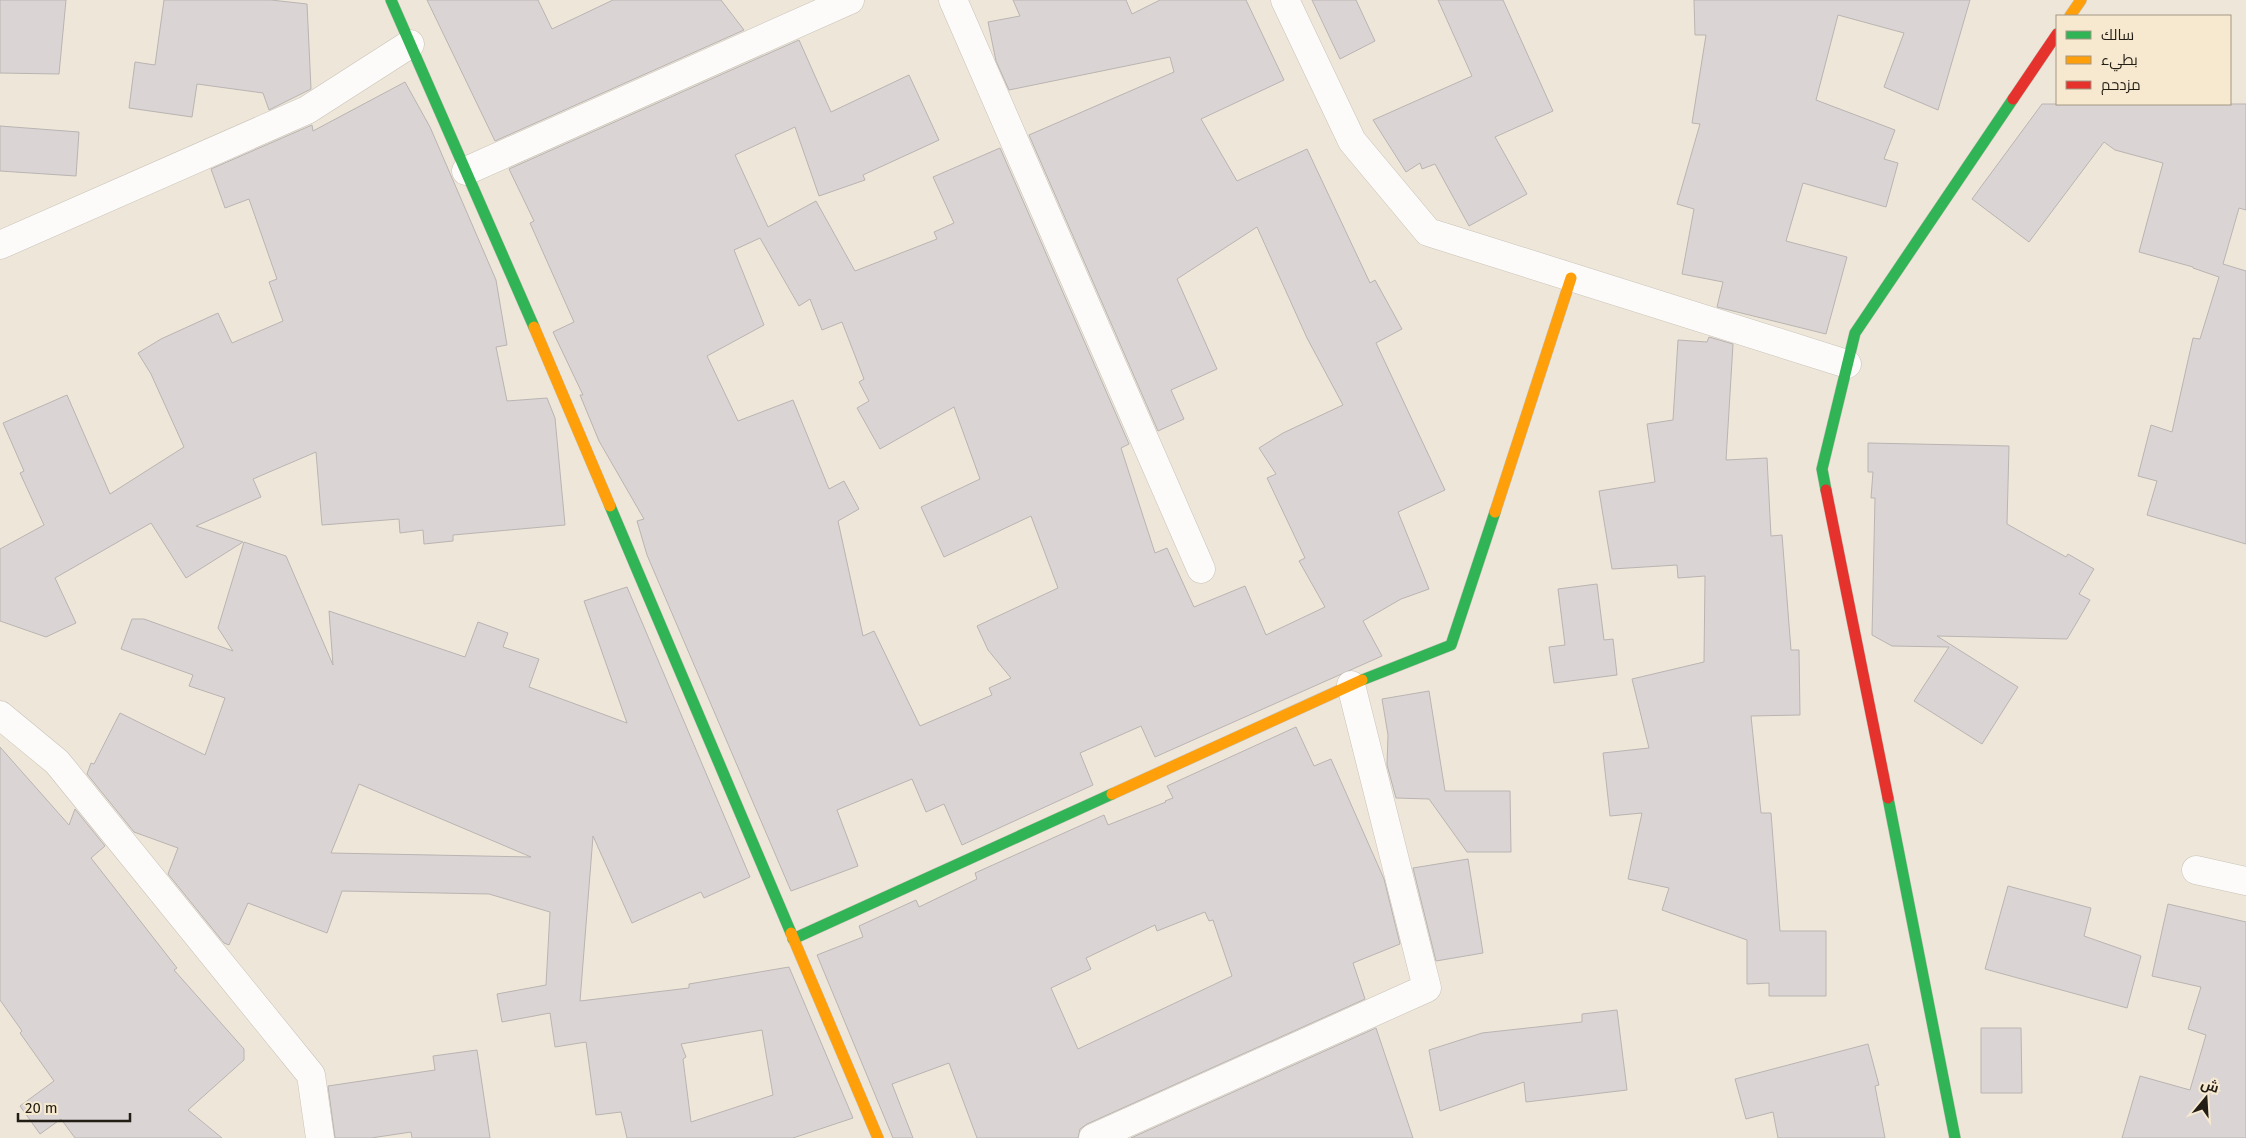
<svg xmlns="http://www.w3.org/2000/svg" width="2246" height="1138" font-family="'Fira Sans',Cairo,sans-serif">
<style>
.building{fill:#dad5d4;stroke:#b9b4b2;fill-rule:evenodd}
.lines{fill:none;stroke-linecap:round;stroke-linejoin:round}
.street-casing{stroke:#c8c2b7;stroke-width:29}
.fast-casing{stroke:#c8c2b7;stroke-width:12}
.slow-casing{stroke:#c8c2b7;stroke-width:12}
.jam-casing{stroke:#c8c2b7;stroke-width:12}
.street{stroke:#fcfbf9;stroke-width:28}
.fast{stroke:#30b455;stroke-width:11}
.slow{stroke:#ff9f0a;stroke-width:11}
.jam{stroke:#e5322d;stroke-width:11}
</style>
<rect width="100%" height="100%" fill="#eee6d9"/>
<path class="building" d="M0,0H66L59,74L0,73Z
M164,0H271L307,4L311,89L269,110L263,93L197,84L192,117L129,108L135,62L155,65Z
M427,0H538L552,29L613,0H721L744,30L495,141Z
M1013,0H1126L1132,14L1160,0H1246L1284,80L1201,119L1237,181L1307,149L1370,283L1375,280L1402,329L1376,343L1445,490L1398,512L1429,589L1401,599L1363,621L1382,656L1155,757L1141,726L1080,753L1093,785L962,845L944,804L926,812L912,779L837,810L858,866L791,891L647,555L637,521L644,519L599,441L580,395H583L553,332L574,322L530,223L534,221L509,169L799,40L831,112L909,75L939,140L863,175L865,180L819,196L795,127L735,155L768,227L816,201L855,271L937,239L934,232L954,223L933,177L1000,148L1129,444L1121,448L1155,553L1167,548L1194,607L1245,586L1266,635L1325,607L1299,561L1305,558L1267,478L1276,474L1259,448L1283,433L1343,405L1307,338L1257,227L1177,279L1217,369L1171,390L1184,419L1158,431L1029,135L1174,72L1170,57L1009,90L996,61L988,22L1020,16ZM760,238L799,306L810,299L822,330L842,322L864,379L859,382L869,401L857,408L880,449L954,407L980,479L921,507L944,557L1031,516L1058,588L977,626L988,650L1011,678L989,688L992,695L920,726L874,631L863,636L838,521L859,509L844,481L829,489L793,400L738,421L707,356L764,325L734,250Z
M1312,0H1356L1375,41L1340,59Z
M1438,0H1503L1553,111L1495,137L1527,194L1469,226L1435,164L1422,169L1420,163L1406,172L1373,120L1472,76Z
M1694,0H1970L1938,110L1884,87L1904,33L1838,15L1816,100L1895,130L1884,159L1898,163L1886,207L1803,183L1786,241L1847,257L1826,334L1717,307L1723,282L1682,274L1694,209L1677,204L1700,124L1692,123L1706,35H1695Z
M405,82L430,127L496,280L507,345L496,347L507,401L547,398L555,418L565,525L453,535V541L424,544L423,530L400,533L399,519L322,525L316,452L253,479L261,497L196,526L243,542L186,578L151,523L55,578L76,623L46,637L0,621V549L44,525L20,473L24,471L3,423L67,395L110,494L184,447L151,374L138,353L161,339L218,313L232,343L283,321L269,282L277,279L249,199L225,208L211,169L312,125L313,131Z
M2042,104H2246V210L2239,208L2223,264L2246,271V544L2147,515L2157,481L2138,476L2151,425L2172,432L2193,338L2200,339L2219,277L2193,268V267L2139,252L2163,163L2115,150L2104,142L2029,242L1972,199Z
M0,126L79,132L76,176L0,171Z
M1709,337L1733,344L1726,460L1767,458L1771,536L1782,535L1791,650H1799L1800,715L1751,716L1761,813H1771L1780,931H1826V996H1769V983L1747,984V940L1662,910L1669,888L1628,879L1642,813L1610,816L1603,753L1649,748L1632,679L1704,662L1705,576L1678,578L1677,565L1612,569L1599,491L1655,482L1647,424L1673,420L1678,340L1707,342Z
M1868,443L2009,446L2007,524L2066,557L2068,554L2094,569L2079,594L2090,600L2067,639L1937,636L2018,687L1982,744L1914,701L1949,647L1892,646L1872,635L1875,498H1871L1873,472H1868Z
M244,542L286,556L333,665L329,611L465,657L478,622L508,633L503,647L539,659L529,687L627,723L584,601L627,587L750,877L704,898L701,892L632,923L593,836L580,1001L689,988V984L789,967L853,1118L793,1138H627L621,1112L596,1115L586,1042L555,1047L550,1013L502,1022L497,994L546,985L550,912L489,894L342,891L327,933L248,903L229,945L224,943L168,874L178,848L134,832L87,774L91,763L94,764L120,713L205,755L225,698L189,686L193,675L121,649L132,619H144L233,651L218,628ZM359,784L531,857L331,853ZM762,1030L773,1095L691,1122L683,1059L686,1057L681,1044Z
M1597,584L1604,640L1613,639L1617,675L1554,683L1549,647L1565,645L1558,589Z
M1429,691L1445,791H1510L1511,852H1467L1429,799L1396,798L1387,765L1388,735L1382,699Z
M1296,727L1314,766L1331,759L1384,879L1400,944L1353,963L1365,999L1087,1124L1080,1129L1078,1138H977L949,1063L892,1084L913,1138H893L817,955L863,937L859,926L916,900L919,907L977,879L975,873L1104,815L1108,825L1166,802L1165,801L1173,798L1167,786ZM1205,912L1209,921L1213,920L1232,976L1078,1049L1051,988L1091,969L1086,958L1155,925L1157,931Z
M0,747L69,825L75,809L105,846L91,858L177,968L174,970L244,1049V1060L188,1110L222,1138H75L61,1119L40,1134L20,1106L54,1081L20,1033L22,1031L0,1000Z
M1468,859L1483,953L1436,961L1413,868Z
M2008,886L2091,908L2084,936L2141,956L2127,1008L1985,969Z
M2168,904L2246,922V1138H2122L2140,1076L2190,1090L2206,1035L2188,1029L2201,987L2152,976Z
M1617,1010L1627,1090L1526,1102L1524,1082L1440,1111L1429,1050L1482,1033L1582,1022V1014Z
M1376,1028L1413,1138H1131Z
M1981,1028H2021L2022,1093H1981Z
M1868,1044L1879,1085L1875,1086L1885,1138H1778L1773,1112L1746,1119L1735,1079Z
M477,1050L490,1138H412L411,1132L371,1138H335L328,1086L435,1070L433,1056Z"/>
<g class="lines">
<defs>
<path id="street" d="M953,0L1201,569
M1285,0L1352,141L1428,232L1847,364
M466,171L850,0
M0,245L307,110L410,44
M0,715L57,762L311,1075L320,1138
M2196,870L2246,881
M1093,1138L1427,988L1351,685"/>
<path id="fast" d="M391,0L534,327
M1826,490L1822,469L1855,333L2013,99
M610,506L791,933
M1362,680L1451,645L1495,512
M1888,798L1955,1138
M793,939L1112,794"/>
<path id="slow" d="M2070,16L2081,0
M534,327L610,506
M1495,512L1571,278
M1112,794L1362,680
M791,933L878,1138"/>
<path id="jam" d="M2013,99L2057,34
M1826,490L1888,798"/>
</defs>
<use href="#street" class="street-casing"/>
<use href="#fast" class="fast-casing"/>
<use href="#slow" class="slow-casing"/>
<use href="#jam" class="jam-casing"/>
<use href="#street" class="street"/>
<use href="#fast" class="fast"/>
<use href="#slow" class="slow"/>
<use href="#jam" class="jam"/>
</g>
<rect x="2056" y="15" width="175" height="90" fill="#f7e9d0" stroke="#a29885"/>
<rect x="2066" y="31" width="25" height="8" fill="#30b455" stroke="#a29885"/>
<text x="2101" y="40" font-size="15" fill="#231e15">سالك</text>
<rect x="2066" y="56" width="25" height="8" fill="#ff9f0a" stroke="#a29885"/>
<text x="2101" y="65" font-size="15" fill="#231e15">بطيء</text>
<rect x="2066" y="81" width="25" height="8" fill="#e5322d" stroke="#a29885"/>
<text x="2101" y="90" font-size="15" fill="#231e15">مزدحم</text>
<g transform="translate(2206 1098) rotate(18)" stroke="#f7e9d0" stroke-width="4" paint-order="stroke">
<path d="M0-4L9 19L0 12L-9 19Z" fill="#231e15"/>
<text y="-8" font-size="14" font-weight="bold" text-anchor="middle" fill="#231e15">ش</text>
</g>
<path d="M18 1113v8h112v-8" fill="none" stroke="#231e15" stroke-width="2.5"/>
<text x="25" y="1113" font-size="15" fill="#231e15" stroke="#f7e9d0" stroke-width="4" paint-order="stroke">20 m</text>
</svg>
